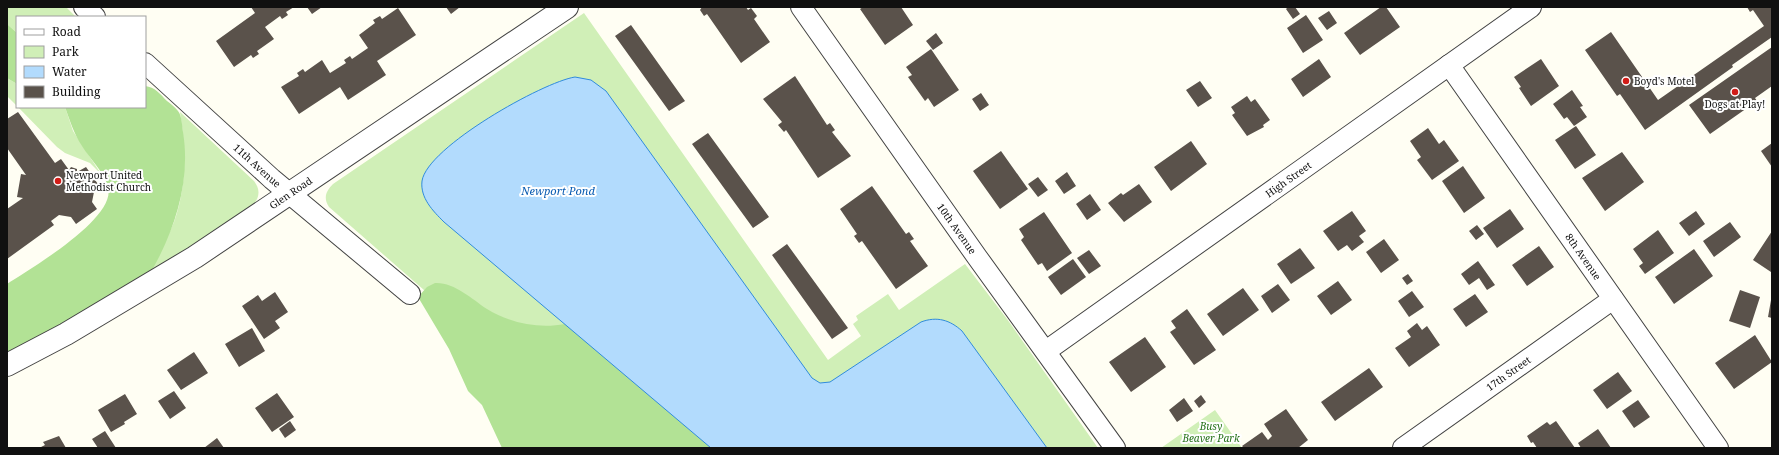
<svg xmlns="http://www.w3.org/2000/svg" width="1779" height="455" font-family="'Noto Serif',serif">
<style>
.green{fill:#d0efb7}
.forest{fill:#b2e295}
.water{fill:#b2dbfd;stroke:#308bdc}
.building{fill:#5a524b}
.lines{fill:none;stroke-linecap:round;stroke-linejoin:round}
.minor-casing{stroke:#434343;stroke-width:22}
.tertiary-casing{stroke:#434343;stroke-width:24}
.minor{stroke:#fff;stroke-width:20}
.tertiary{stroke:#fff;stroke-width:22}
.poi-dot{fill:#d11c17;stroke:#fff;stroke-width:1.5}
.labels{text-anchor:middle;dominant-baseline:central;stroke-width:4;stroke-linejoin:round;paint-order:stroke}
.poi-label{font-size:10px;fill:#101010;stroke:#fff;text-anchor:start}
.street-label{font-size:10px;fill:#101010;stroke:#fff}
.park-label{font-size:10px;font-style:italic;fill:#237118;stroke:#fff}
.water-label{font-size:11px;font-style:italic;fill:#0a5cb2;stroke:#fff}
</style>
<rect width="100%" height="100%" fill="#fffef3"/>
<path class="green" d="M7,7H66L76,17H17V33L7,24Z
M584,13L828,360L861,336L853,324L858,320L856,316L888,294L899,310L965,264L1007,319L1098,448H614L424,290L329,207C323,198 326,191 333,184Z
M7,78L17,84V106L7,96Z
M18,107H65L73,131L101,174L90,163L65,153L57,147Z
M180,112L254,181C260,189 260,196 254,204L192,246L149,273C157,256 167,239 174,222C187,186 186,149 180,112Z
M1215,410L1242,448H1161Z"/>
<path class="forest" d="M7,24L17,33V84L7,78Z
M145,86C155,87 160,94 167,101C171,104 175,107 178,111C182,116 182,126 183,132C191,181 175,230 151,272L41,337L7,354V284C30,269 117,218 108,187C104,172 90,159 82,146C74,134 70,121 65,107H145Z
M435,283C454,282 472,299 487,309C510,323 538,329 565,324L711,448H502L482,405L468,391L449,349L418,297L427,287Z"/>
<path class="water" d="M575,77L591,80L606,91L812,378L820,383L830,382L921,322C937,316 950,320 962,331L1047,448H711L444,222C433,211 420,198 422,181C427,147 543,82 575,77Z"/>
<path class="building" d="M251,7H294L286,12L288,15L282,19L280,16L265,27L274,39L257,51L259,54L253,58L251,55L234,67L216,41L255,13Z
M307,7H322L312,14Z
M446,7H460L451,14Z
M702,7H746L748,10L751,8L757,16L754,19L770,42L741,63L707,14L704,16L700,10Z
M863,7H901L913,25L885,45L860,9Z
M1288,7H1295L1300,14L1293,19L1286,9Z
M1381,7H1386L1400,27L1360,55L1344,33Z
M1747,7H1772V37L1732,65L1733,67L1645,130L1620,94L1617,96L1585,50L1611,32L1658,100L1764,26L1753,10L1750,12Z
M398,8L416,35L377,61L386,75L348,100L340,87L299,114L281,87L299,76L297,73L303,69L305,72L322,60L330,73L346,63L344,60L350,56L352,59L368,48L359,35L375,23L373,20L380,16L382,19Z
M1329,11L1337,23L1327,30L1318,18Z
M1306,15L1323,40L1303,53L1287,28Z
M631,25L685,101L669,111L615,36Z
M936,33L943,43L933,50L926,41Z
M1772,47V86L1755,98L1757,101L1710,134L1689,105Z
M931,49L959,90L934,107L928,98L925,101L908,77L912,75L906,67Z
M1319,59L1331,77L1303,97L1291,79Z
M1541,59L1559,86L1531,106L1519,88L1521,87L1514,77Z
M795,76L827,125L830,123L835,130L832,132L851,156L818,178L786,130L784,132L778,125L782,122L763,99Z
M1200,81L1212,98L1198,107L1186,90Z
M1572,90L1583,106L1580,107L1587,117L1574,126L1567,117L1564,119L1553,104Z
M981,93L989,105L980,111L972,99Z
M1247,96L1251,102L1255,99L1270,120L1263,125L1264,127L1247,136L1232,115L1235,113L1231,107Z
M18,112L55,163L61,159L69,170L71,167L77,169V172L86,167L100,187L94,192L92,202L97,209L76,224L71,217L59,215L51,221L54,225L7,259V209L23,198L17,197L21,174L26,175L7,148V119Z
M1576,126L1596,155L1575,169L1555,140Z
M1428,128L1439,144L1444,140L1459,161L1432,180L1417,160L1421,157L1410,141Z
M708,133L769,217L753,228L692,144Z
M1191,141L1207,164L1171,191L1154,167Z
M1772,143V167L1761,151Z
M1001,151L1028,189L1000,209L973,171Z
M1622,152L1644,182L1605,211L1582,178Z
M1463,166L1485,198L1464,213L1442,181Z
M1067,172L1076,186L1064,194L1055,181Z
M1038,177L1048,190L1038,197L1028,184Z
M1139,184L1152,202L1124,222L1108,203L1121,193L1123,195Z
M872,186L906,234L909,232L914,239L910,241L928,266L896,289L862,241L859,243L854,236L857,234L840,209Z
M1090,194L1101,210L1087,220L1076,204Z
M1510,209L1524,229L1497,248L1483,228Z
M1352,211L1366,231L1359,236L1364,242L1352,251L1347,245L1338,251L1323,231Z
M1696,211L1705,224L1689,236L1679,223Z
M1044,212L1072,253L1047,271L1042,263L1038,265L1021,240L1024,237L1019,229Z
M1730,222L1741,237L1714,257L1703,241Z
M1477,225L1484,234L1476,240L1469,231Z
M1658,230L1674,253L1645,274L1639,266L1643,263L1633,249Z
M1772,231V271L1771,272L1753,260Z
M1384,239L1399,260L1381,273L1366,252Z
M787,244L848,328L832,339L772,255Z
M1539,246L1554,267L1527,286L1512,265Z
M1300,248L1315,268L1291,284L1277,264Z
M1694,249L1713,276L1674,304L1655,277Z
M1089,250L1101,266L1089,274L1077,258Z
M1073,259L1086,277L1061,295L1048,277Z
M1478,261L1495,285L1487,290L1479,278L1469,285L1461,274Z
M1408,274L1413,281L1407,285L1402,278Z
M1338,281L1352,300L1331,315L1317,296Z
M1278,284L1290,300L1272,313L1261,296Z
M1243,288L1259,310L1223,336L1207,314Z
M1740,290L1760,297L1750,328L1729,321Z
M1412,291L1424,307L1409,317L1398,301Z
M275,292L288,312L275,321L280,328L264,339L242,306L258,295L262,301Z
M1475,294L1488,312L1466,327L1453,309Z
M1771,300H1772V318L1768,317Z
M1187,309L1216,350L1194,365L1170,332L1176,328L1171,321Z
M1417,323L1422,330L1427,326L1440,345L1409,367L1395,348L1411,337L1407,331Z
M252,328L265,351L239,367L225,344Z
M1755,335L1772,362L1734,389L1715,363Z
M1145,337L1166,367L1131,392L1109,362Z
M194,352L208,373L181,390L167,370Z
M1369,368L1383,387L1335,421L1321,402Z
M1618,372L1632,391L1607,409L1593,390Z
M174,391L186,408L170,419L158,401Z
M277,393L294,417L272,432L255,408Z
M125,394L137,414L124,422L125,424L111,432L98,410Z
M1201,395L1206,402L1199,408L1194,401Z
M1184,398L1193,411L1177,422L1169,410Z
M1638,400L1650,417L1634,428L1622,411Z
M1286,409L1308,440L1298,448H1244L1242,446L1262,432L1268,440L1272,436L1264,424Z
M290,421L296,430L285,438L279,429Z
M1556,421L1575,448H1537L1533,442L1531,443L1527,436L1547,422L1550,425Z
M1598,429L1611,448H1581L1578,443Z
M105,431L116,448H98L92,439Z
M59,436L66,448H39L45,445L43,442Z
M217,438L224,448H204Z"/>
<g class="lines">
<defs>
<g id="minor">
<path d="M84,7L95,17"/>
<path id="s1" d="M801,7L977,257L1115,448"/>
<path id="s2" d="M145,63L272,179L410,294"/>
<path id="s3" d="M1449,65L1718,448"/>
<path id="s4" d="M1046,351L1531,7"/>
<path id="s5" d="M1403,448L1613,299"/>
</g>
<g id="tertiary">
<path id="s6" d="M7,365L66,334L195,257L567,7"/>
</g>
</defs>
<use href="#minor" class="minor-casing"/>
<use href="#tertiary" class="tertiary-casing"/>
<use href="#minor" class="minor"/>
<use href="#tertiary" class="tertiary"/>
</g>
<g class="poi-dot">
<circle cx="1626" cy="81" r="4"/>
<circle cx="1735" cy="92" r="4"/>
<circle cx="58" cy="181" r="4"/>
</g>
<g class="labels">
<g class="poi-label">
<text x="1634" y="81">Boyd's Motel</text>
<text x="1735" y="104" text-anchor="middle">Dogs at Play!</text>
<text x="66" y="175">Newport United<tspan x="66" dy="12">Methodist Church</tspan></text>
</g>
<g class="street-label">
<text stroke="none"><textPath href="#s2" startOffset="152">11th Avenue</textPath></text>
<text stroke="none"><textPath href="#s4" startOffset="297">High Street</textPath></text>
<text stroke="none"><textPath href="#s6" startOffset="332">Glen Road</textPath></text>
<text stroke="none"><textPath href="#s1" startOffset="271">10th Avenue</textPath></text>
<text stroke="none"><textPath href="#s3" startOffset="234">8th Avenue</textPath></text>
<text stroke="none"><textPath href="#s5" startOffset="129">17th Street</textPath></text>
</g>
<g class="park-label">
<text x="1211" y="426">Busy<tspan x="1211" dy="12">Beaver Park</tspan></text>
</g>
<g class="water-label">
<text x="558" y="190">Newport Pond</text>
</g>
</g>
<rect width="1779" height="455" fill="none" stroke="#101010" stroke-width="16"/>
<rect x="16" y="16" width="130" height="92" fill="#ffffff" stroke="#9f9f9f"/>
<rect x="24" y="29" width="20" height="6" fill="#ffffff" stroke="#9f9f9f"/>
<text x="52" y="36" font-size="12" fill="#101010">Road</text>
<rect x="24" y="46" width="20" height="12" fill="#d0efb7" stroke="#9f9f9f"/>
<text x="52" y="56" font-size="12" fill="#101010">Park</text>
<rect x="24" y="66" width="20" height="12" fill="#b2dbfd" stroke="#9f9f9f"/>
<text x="52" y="76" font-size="12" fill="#101010">Water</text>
<rect x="24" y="86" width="20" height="12" fill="#5a524b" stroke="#9f9f9f"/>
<text x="52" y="96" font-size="12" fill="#101010">Building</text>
</svg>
